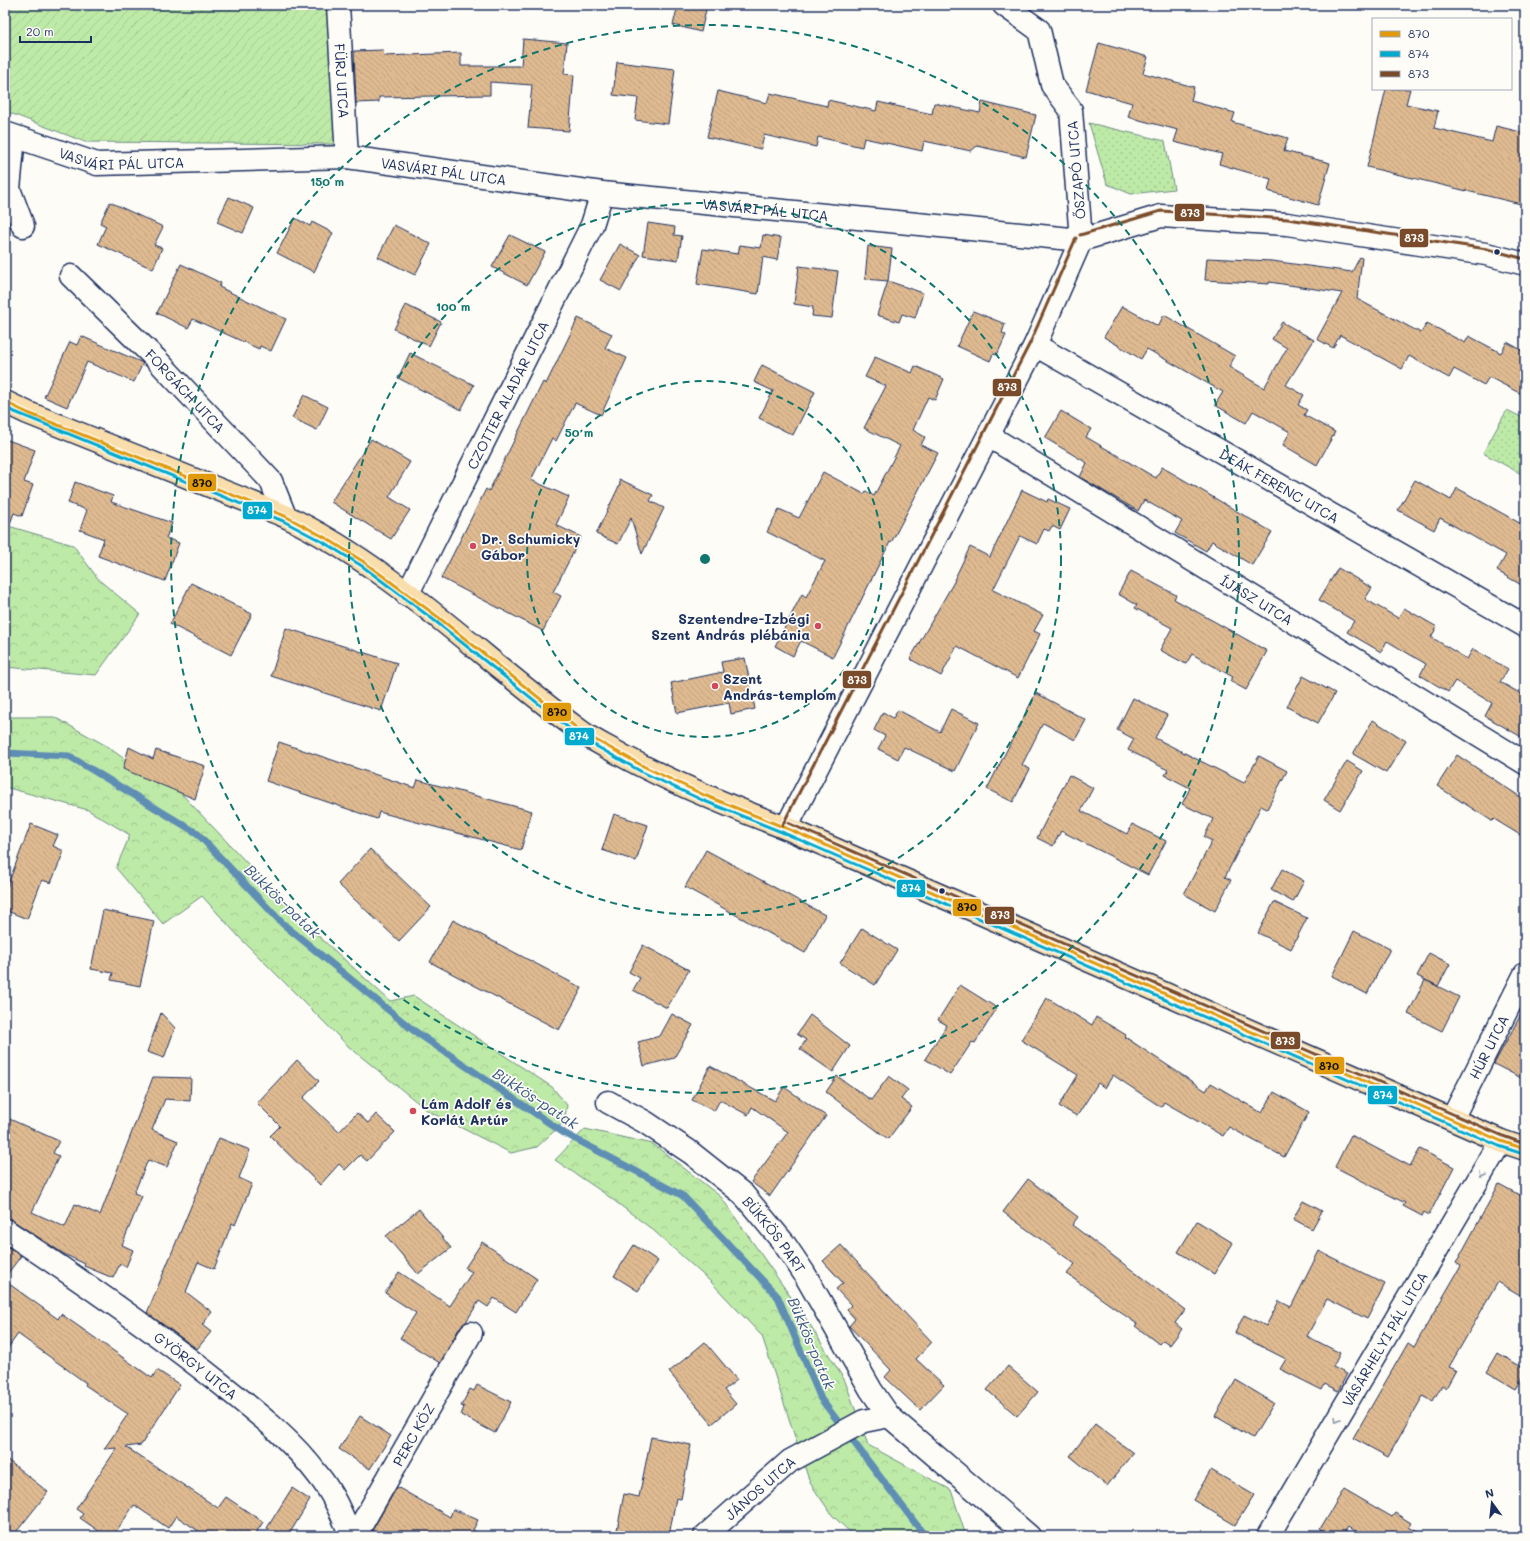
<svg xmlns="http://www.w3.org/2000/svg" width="1530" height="1541" font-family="Mali,sans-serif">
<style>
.grass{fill:url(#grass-dots);stroke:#6c8c82}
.forest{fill:url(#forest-crowns);stroke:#6c8c82}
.garden{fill:url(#garden-furrows);stroke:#6c8c82}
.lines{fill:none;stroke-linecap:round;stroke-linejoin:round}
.stream{stroke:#5f8eb4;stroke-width:7}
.building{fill:url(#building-back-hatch);stroke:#1b2f5e}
.minor-casing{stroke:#1b2f5e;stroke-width:25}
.major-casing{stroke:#1b2f5e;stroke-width:25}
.minor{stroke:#fdfcf7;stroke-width:22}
.major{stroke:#f9ddab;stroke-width:22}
.bus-1-casing{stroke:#fdfcf7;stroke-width:6}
.bus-2-casing{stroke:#fdfcf7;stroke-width:6}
.bus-3-casing{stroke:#fdfcf7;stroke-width:6}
.bus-1{stroke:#e19a09;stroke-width:3}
.bus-2{stroke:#00a9ce;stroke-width:3}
.bus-3{stroke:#7a4b2a;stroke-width:3}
.oneway{stroke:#8c96aa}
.ring{fill:none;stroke:#0f766e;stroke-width:2;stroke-dasharray:7 5}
.bus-dot{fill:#1b2f5e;stroke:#fdfcf7;stroke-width:1.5}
.poi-dot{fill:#d1495b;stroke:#fdfcf7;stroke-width:1.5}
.labels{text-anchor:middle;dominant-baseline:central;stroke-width:3.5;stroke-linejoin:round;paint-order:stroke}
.street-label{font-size:14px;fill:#1b2f5e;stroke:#fdfcf7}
.poi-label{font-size:14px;font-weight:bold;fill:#1b2f5e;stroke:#fdfcf7;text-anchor:start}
.water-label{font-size:15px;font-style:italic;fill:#375782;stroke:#fdfcf7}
.centre{fill:#0f766e;stroke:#fdfcf7;stroke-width:2}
.ring-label{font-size:12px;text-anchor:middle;font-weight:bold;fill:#0f766e;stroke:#fdfcf7;stroke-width:3.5;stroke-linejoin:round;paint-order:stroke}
.line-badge{stroke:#fdfcf7;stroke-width:1.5}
.badge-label{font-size:11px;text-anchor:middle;font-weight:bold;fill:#fff}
.pale-badge-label{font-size:11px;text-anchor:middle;font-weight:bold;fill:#111}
</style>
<defs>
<pattern id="grass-dots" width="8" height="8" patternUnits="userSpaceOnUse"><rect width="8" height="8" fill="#beeaa7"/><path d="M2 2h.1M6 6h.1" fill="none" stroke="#a3c992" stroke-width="1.8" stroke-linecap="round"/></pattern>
<pattern id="forest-crowns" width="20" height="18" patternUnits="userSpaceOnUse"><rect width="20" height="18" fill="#beeaa7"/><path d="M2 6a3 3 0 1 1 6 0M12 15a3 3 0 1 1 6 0" fill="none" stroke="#a3c992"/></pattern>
<pattern id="garden-furrows" width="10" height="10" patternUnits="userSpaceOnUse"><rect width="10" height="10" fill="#beeaa7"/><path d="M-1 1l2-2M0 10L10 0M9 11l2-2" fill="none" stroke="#a3c992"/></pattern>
<pattern id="building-back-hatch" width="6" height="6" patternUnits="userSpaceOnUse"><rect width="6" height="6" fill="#dfba91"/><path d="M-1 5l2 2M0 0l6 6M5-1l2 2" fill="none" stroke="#bfa07f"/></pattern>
</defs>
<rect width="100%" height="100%" fill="#fdfcf7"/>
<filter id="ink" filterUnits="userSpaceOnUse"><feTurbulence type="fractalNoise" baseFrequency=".025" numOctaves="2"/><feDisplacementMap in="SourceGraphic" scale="8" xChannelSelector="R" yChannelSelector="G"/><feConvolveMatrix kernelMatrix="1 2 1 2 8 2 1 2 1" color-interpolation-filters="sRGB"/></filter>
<g filter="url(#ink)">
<path class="grass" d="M1089,123L1165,141L1174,189L1131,194L1107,184Z
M1507,410L1525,419V476L1483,453Z"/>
<path class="forest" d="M5,525L73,545L99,580L140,614L96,675L5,667Z
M5,717H54L105,745L137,768L175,787L302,921L390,1001L414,996L552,1087L567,1105L564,1122L537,1147L511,1153L428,1111L348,1046L240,938L202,896L163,924L116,868L130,835L88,810L5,787Z
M585,1129L653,1144L721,1197L809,1323L845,1381L868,1445L951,1490L966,1536H854L832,1515L810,1483L762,1336L711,1282L653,1230L604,1193L555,1160Z"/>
<path class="garden" d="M5,5H327L337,144L85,142L5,111Z"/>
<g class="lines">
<path class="stream" d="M5,753L69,756L197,833L283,924L413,1030L564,1133L683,1196L778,1297L821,1399L925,1536"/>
</g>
<path class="building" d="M678,5H707L701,32L673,25Z
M523,39L567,43L564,74L574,75L569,131L528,128L532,85L490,82V95L379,97V102L356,103L354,51L383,50L384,56L461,53V66H521Z
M1099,43L1148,57L1143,73L1194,87L1191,101L1235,113L1232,122L1288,138L1284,151L1330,163L1318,205L1268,191L1271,179L1219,164L1222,154L1174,142L1178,130L1128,117L1132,103L1086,90Z
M617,62L675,69L668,124L635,120L638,98L613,95Z
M1386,89H1410L1406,104L1438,111L1434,128L1492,142L1496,126L1525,133V205L1367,167Z
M718,91L767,103L770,93L827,106L828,100L876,111L878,102L932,114L934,103L980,113L982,102L1036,115L1026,157L977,146L971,151L924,141L922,151L864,138L862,147L818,137L816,147L764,135L761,149L707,137Z
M229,197L254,208L243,233L217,222Z
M110,202L163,227L154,245L162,248L153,269L98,244L106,226L100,223Z
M295,218L310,226L312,222L333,233L314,272L277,253Z
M648,223L675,227L674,235L682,236L678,260L643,255Z
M394,225L431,244L415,275L378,257Z
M510,235L545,252L527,285L492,267Z
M763,235L781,238L777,260L763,257L758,294L697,284L703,249L738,254L740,245L761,248Z
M620,244L640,255L621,291L600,280Z
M868,246L892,249L888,281L865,279Z
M1360,257L1362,258L1357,299L1421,333L1427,323L1465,343L1469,336L1501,353L1507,342L1525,352V396L1489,377L1484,385L1454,369L1449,378L1409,356L1402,369L1340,335L1333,348L1317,339L1342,293L1269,282V284L1205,280L1207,258L1272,261L1352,272Z
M181,264L221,283L219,287L286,319L271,351L260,346L259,349L193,319L188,328L157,313Z
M799,266L838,271L832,318L812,316L813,307L794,304Z
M888,281L923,293L915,318L902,314L899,322L877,315Z
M406,305L441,322L429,346L394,329Z
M1122,306L1158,326L1164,315L1235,356L1229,367L1264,388L1287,348L1272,339L1282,322L1314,340L1286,385L1304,395L1298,405L1307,410L1304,415L1335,432L1317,465L1283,445L1290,432L1253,411L1246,423L1215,405L1223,392L1147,349L1141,359L1104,337Z
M973,311L1005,324L1002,333L1006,335L997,355L993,354L990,361L957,346Z
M578,318L612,334L605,348L627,358L601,415L575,403L556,441L552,438L531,480L569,497L556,525L581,537L553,592L561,596L543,631L441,578L486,489L489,491L543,382L546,384Z
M81,336L143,363L134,382L87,362L67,407L44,397L70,342L77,345Z
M410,353L474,385L461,410L398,378Z
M875,357L912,373L915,366L944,379L935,400L928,397L913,430L925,437L921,445L938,453L891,543L890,542L833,657L801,641L793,656L775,646L802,594L806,597L825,561L767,532L779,509L799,518L823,472L864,494L866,491L874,496L900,446L864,428L886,386L865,377Z
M762,365L815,392L793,435L759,418L773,391L754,382Z
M304,395L328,407L317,430L292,418Z
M1061,411L1091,429L1086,437L1156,478L1162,467L1272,532L1252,565L1212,541L1206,551L1175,533L1182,521L1144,500L1138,511L1080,477L1087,463L1045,438Z
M5,439L35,450L24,482L33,485L22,516L14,513L8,529L5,528Z
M371,439L410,462L389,497L410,510L391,539L331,502Z
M619,479L653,495L650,501L664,508L642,554L631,518L618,544L596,534L620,484Z
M1415,480L1451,500L1457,488L1523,525L1525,521V587L1497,571L1506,555L1440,518L1434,530L1398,510Z
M75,482L113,496L111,502L172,523L166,538L179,543L165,581L98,556L104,539L80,530L87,510L68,503Z
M1022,490L1047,502L1048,499L1070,509L1060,530L1052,526L1049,531L1044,529L1037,544L1020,536L993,590L1043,615L1034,631L1040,634L1018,678L957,646L941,676L910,659L955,580H954L970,547L990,557Z
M1338,568L1372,588L1365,599L1398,618L1404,608L1437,627L1431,637L1467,659L1473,649L1508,669L1500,682L1525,696V739L1485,716L1492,703L1455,681L1448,692L1420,675L1426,664L1387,641L1381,652L1347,632L1354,621L1319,600Z
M1131,571L1176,595L1174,599L1267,651L1246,690L1230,681L1233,677L1192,654L1186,664L1160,650L1172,628L1135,608L1137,605L1118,594Z
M191,583L252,614L231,655L170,624Z
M286,628L397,663L381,711L271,676Z
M745,658L755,709L731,714L729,703L677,713L671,683L723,672L721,662Z
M1303,676L1335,693L1318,723L1287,707Z
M1036,693L1086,720L1075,740L1043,723L1022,765L1030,769L1013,802L987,789Z
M1133,698L1167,715L1155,738L1244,783L1259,756L1287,771L1267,809L1261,806L1225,877L1231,880L1215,911L1184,894L1212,841L1204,837L1213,819L1182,804L1190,788L1165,775L1168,770L1128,750L1134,739L1117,730Z
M951,709L979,723L955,771L904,747L898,759L878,749L885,736L874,730L883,712L893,718L898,710L940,732Z
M1373,720L1406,741L1386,773L1353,754Z
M279,742L415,788L418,780L532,811L521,850L379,812L377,819L266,781Z
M129,747L153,759L156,750L205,766L195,799L123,769Z
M1457,755L1525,800V838L1494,819L1492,821L1437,786Z
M1347,761L1363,771L1340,810L1324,800Z
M1069,775L1093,788L1081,811L1127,834L1132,824L1166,841L1148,875L1061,831L1053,846L1037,838Z
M614,814L648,825L636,861L602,850Z
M31,824L58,835L53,846L64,851L51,883L42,880L27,919L5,910V892Z
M370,849L431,907L399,941L338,884Z
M706,850L825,915L805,953L685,887Z
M1282,869L1304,881L1293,902L1271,890Z
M1274,902L1307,918L1291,949L1258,933Z
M103,910L154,921L140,986L111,980L113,973L91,969Z
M453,920L582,988L559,1030L430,962Z
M862,928L897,950L875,985L840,963Z
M1354,931L1390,949L1367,994L1332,976Z
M643,945L689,970L667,1008L633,990L640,978L629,972Z
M1429,953L1450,964L1438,986L1417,976Z
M1425,980L1459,997L1442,1031L1408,1014Z
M960,985L997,1008L975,1043L972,1042L950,1075L925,1059L947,1025L938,1020Z
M1047,998L1092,1025L1096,1017L1126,1035L1125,1037L1206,1091L1211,1083L1262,1113L1274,1092L1309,1112L1284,1157L1229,1127L1223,1136L1164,1102L1161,1107L1113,1075L1105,1088L1098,1083L1077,1116L1059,1106L1078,1075L1021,1040Z
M1525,1007V1080L1494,1064Z
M161,1013L175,1028L164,1058L147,1052Z
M672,1014L693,1025L674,1058L644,1066L638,1042L660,1036Z
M810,1015L850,1046L833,1072L800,1049L806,1040L797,1034Z
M297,1060L319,1081L303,1098L339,1132L357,1113L368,1123L376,1114L395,1132L367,1161L360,1155L345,1170L339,1164L320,1185L270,1136L280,1126L257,1103Z
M710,1066L775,1101L784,1087L826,1116L770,1196L751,1182L788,1132L752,1107L748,1115L720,1100L714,1111L692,1100Z
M837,1076L871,1100L889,1076L908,1090L901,1099L912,1107L888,1139L826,1092Z
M153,1077L191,1078L190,1101L165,1099L152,1130L178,1141L167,1167L148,1160L134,1193L142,1196L122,1245L133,1250L126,1267L120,1264L113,1278L84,1266L85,1264L64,1254L12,1220L5,1218V1117L59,1141L53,1153L59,1156L32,1212L65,1227L75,1204L100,1215Z
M1351,1135L1410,1166L1420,1149L1454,1167L1429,1215L1424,1212L1422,1216L1403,1206L1405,1203L1335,1167Z
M219,1138L250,1150L239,1178L252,1184L235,1225L232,1223L214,1269L198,1262L186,1292L212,1312L202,1325L211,1332L197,1349L147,1313Z
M1028,1179L1078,1217L1072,1225L1185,1310L1175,1323L1182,1329L1170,1345L1163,1340L1159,1344L1135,1326L1137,1324L1067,1274L1075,1264L1003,1212Z
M1499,1184L1525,1198V1298L1498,1282L1449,1367L1456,1370L1446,1388L1442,1385L1433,1401L1423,1396L1388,1457L1353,1438L1408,1343L1414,1347L1461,1266L1456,1263Z
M1303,1201L1322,1211L1312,1229L1293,1219Z
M419,1209L451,1248L418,1274L386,1236Z
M1197,1221L1233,1243L1214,1274L1178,1252Z
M482,1242L537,1279L516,1312L494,1298L488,1307L479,1301L466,1322L460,1327L440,1363L400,1338L416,1313L385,1293L399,1272L450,1306L472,1272L465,1268Z
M5,1245L21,1256L5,1277Z
M634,1245L658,1261L638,1291L614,1276Z
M841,1245L932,1342L916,1359L944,1385L920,1410L885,1377L891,1370L849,1326L855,1319L847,1310L851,1305L836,1289L843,1283L823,1261Z
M1319,1251L1385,1284L1367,1319L1327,1299L1307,1336L1340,1353L1333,1367L1347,1374L1338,1391L1325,1384L1322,1390L1280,1369L1286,1359L1235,1333L1244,1315L1266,1326L1279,1301L1291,1307Z
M5,1281L58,1319L61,1314L152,1378L157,1370L180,1385L141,1445L126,1447L218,1508L226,1497L263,1522L254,1536H206L176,1516L168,1528L134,1505L113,1536H106L80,1518L83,1514L76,1509L117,1448L104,1449L128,1414L85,1385L86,1383L18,1334L5,1352Z
M705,1342L737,1380L724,1390L736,1404L712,1424L669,1372Z
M1498,1353L1525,1369V1374L1516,1389L1487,1372Z
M1008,1366L1038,1392L1017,1416L987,1390Z
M1236,1380L1274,1403L1253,1438L1215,1416Z
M477,1385L511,1402L495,1433L461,1415L464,1407L461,1406L470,1389L474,1391Z
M360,1416L391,1436L370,1469L339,1449Z
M1095,1424L1133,1453L1107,1486L1070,1456Z
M651,1437L691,1445L681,1499L676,1498L669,1536L653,1532L652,1536H650L617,1530L624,1494L639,1497Z
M5,1458L48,1492L13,1536H5Z
M1211,1470L1254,1495L1235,1525L1193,1500Z
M397,1487L450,1517L453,1509L478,1520L473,1530L483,1536H369Z
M292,1488L310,1500L288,1536H281L267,1528Z
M1344,1489L1392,1517L1395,1513L1411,1523L1409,1527L1424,1536H1363L1348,1527L1342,1536H1332L1320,1529Z"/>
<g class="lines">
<defs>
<g id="minor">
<path id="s1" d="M338,5L347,157"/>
<path id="s2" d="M5,133L97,164L347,157L602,193L1081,240L1161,216L1287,224L1486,254L1525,264"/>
<path d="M14,137L9,189L23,226"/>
<path id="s3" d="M71,276L156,359L271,481L285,516"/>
<path id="s4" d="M1035,345L1525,626"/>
<path id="s5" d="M989,436L1525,763"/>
<path id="s6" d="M407,595L592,225L602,193"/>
<path d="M786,828L1035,345L1081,240L1071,110L1052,85L1039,30L1004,5"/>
<path id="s7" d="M608,1102L645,1122L690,1152L743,1194L783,1242L804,1273L871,1390L889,1416"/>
<path id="s8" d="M1452,1119L1525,974"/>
<path id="s9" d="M5,1230C79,1279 152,1329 221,1384C256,1412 291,1439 318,1475C333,1493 342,1515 351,1536"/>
<path id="s10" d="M355,1536L471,1333"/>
<path id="s11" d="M705,1536L790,1461L864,1421L889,1416L1029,1536"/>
<path id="s12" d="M1268,1536L1501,1141"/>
</g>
<path id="major" d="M5,402L28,413L285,516C396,569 484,661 583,733C596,742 611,749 625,757C677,785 731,807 786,828L1501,1141L1525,1149"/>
</defs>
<use href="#minor" class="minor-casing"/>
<use href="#major" class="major-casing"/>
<use href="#minor" class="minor"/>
<use href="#major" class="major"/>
<defs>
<path id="bus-1" d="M5,402L28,413L285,516L326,538L364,562L438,617L583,733L645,767L704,795L786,828L1501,1141L1525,1149"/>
<path id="bus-2" d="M5,408L283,521L323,542L362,566L435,621L580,737L642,772L702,800L784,833L1499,1146L1523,1154"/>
<path id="bus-3" d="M1080,235L1161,211L1288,219L1487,249L1525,259
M788,823L1503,1136L1525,1144
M782,826L1030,343L1076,238"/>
</defs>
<use href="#bus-1" class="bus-1-casing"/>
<use href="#bus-2" class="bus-2-casing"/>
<use href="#bus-3" class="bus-3-casing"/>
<use href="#bus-1" class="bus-1"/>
<use href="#bus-2" class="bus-2"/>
<use href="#bus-3" class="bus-3"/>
</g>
<defs><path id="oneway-chevron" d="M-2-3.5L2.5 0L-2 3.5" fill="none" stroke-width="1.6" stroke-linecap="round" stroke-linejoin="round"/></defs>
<g class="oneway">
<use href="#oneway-chevron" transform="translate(1482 1175) rotate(121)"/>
<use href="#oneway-chevron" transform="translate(1337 1419) rotate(121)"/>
</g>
</g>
<g class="ring">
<circle cx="705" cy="559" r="178"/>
<circle cx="705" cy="559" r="356"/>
<circle cx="705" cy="559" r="534"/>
</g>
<g class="bus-dot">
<circle cx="1497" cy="252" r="3.5"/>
<circle cx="942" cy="891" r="3.5"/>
</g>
<g class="poi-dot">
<circle cx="473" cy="546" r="4"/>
<circle cx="818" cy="626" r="4"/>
<circle cx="715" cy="686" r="4"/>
<circle cx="413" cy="1111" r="4"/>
</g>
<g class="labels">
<g class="street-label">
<text stroke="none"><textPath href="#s1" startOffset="76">FÜRJ UTCA</textPath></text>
<text stroke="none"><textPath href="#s2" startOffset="121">VASVÁRI PÁL UTCA</textPath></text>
<text stroke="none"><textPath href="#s2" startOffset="445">VASVÁRI PÁL UTCA</textPath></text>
<text transform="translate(1076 170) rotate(-95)">ŐSZAPÓ UTCA</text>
<text stroke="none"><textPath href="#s2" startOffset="769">VASVÁRI PÁL UTCA</textPath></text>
<text stroke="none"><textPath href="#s3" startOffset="162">FORGÁCH UTCA</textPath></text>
<text stroke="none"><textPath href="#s6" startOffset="224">CZOTTER ALADÁR UTCA</textPath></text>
<text stroke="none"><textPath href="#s4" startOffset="282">DEÁK FERENC UTCA</textPath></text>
<text stroke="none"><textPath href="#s5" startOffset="314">ÍJÁSZ UTCA</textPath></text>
<text stroke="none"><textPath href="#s8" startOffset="81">HÚR UTCA</textPath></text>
<text stroke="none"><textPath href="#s7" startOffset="215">BÜKKÖS PART</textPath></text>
<text stroke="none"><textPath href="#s12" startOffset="229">VÁSÁRHELYI PÁL UTCA</textPath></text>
<text stroke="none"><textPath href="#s9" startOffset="234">GYÖRGY UTCA</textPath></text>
<text stroke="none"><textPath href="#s10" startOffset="117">PERC KÖZ</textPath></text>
<text stroke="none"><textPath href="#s11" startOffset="73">JÁNOS UTCA</textPath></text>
</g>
<g class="poi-label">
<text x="481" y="538">Dr. Schumicky<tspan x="481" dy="16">Gábor</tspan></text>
<text x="810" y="618" text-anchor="end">Szentendre-Izbégi<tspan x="810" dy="16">Szent András plébánia</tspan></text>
<text x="723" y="678">Szent<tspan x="723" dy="16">András-templom</tspan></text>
<text x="421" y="1103">Lám Adolf és<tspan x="421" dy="16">Korlát Artúr</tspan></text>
</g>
<g class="water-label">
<text transform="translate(283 901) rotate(44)">Bükkös-patak</text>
<text transform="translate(536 1098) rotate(33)">Bükkös-patak</text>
<text transform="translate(812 1343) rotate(67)">Bükkös-patak</text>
</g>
</g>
<circle cx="705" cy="559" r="6" class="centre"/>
<g class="ring-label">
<text x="327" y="186">150 m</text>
<text x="453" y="311">100 m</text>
<text x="579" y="437">50 m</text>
</g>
<g class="line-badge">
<rect x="1174" y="203" width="31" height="19" rx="4" fill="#7a4b2a"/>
<rect x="1399" y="228" width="30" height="20" rx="4" fill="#7a4b2a"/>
<rect x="992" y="378" width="30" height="19" rx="4" fill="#7a4b2a"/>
<rect x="187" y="473" width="30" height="19" rx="4" fill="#e19a09"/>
<rect x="242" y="501" width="31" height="19" rx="4" fill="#00a9ce"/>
<rect x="842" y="670" width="30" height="19" rx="4" fill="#7a4b2a"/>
<rect x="542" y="702" width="30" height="20" rx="4" fill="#e19a09"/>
<rect x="564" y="727" width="31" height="19" rx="4" fill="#00a9ce"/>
<rect x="896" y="879" width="30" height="19" rx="4" fill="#00a9ce"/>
<rect x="952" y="898" width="30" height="19" rx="4" fill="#e19a09"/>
<rect x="984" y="906" width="31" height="19" rx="4" fill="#7a4b2a"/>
<rect x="1270" y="1031" width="31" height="19" rx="4" fill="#7a4b2a"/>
<rect x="1314" y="1056" width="31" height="19" rx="4" fill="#e19a09"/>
<rect x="1367" y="1085" width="31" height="20" rx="4" fill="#00a9ce"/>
</g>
<g class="badge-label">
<text x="1190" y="217">873</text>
<text x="1414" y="242">873</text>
<text x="1007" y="391">873</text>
<text x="257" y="514">874</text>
<text x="857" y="684">873</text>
<text x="579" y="740">874</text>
<text x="911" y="892">874</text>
<text x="1000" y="919">873</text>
<text x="1285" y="1045">873</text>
<text x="1383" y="1099">874</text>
</g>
<g class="pale-badge-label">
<text x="202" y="487">870</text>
<text x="557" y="716">870</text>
<text x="967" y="911">870</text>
<text x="1329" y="1070">870</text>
</g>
<rect width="1530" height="1541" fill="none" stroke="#fdfcf7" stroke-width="20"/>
<rect x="10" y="10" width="1510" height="1521" fill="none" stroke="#1b2f5e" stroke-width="1.5" filter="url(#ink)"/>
<rect x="1372" y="18" width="140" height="72" fill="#fdfcf7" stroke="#a3aaba"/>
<rect x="1380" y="31" width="20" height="6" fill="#e19a09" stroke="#a3aaba"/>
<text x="1408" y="38" font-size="12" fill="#1b2f5e">870</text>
<rect x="1380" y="51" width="20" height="6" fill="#00a9ce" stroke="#a3aaba"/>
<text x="1408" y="58" font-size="12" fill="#1b2f5e">874</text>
<rect x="1380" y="71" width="20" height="6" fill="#7a4b2a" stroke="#a3aaba"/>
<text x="1408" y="78" font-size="12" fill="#1b2f5e">873</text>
<g transform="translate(1492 1503) rotate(345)" stroke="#fdfcf7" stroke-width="3" paint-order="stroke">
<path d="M0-3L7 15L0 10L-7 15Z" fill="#1b2f5e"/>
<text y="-6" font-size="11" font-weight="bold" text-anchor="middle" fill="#1b2f5e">N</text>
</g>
<path d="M20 36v6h71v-6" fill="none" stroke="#1b2f5e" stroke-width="2"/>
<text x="26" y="36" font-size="12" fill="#1b2f5e" stroke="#fdfcf7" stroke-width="3" paint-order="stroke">20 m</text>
</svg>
